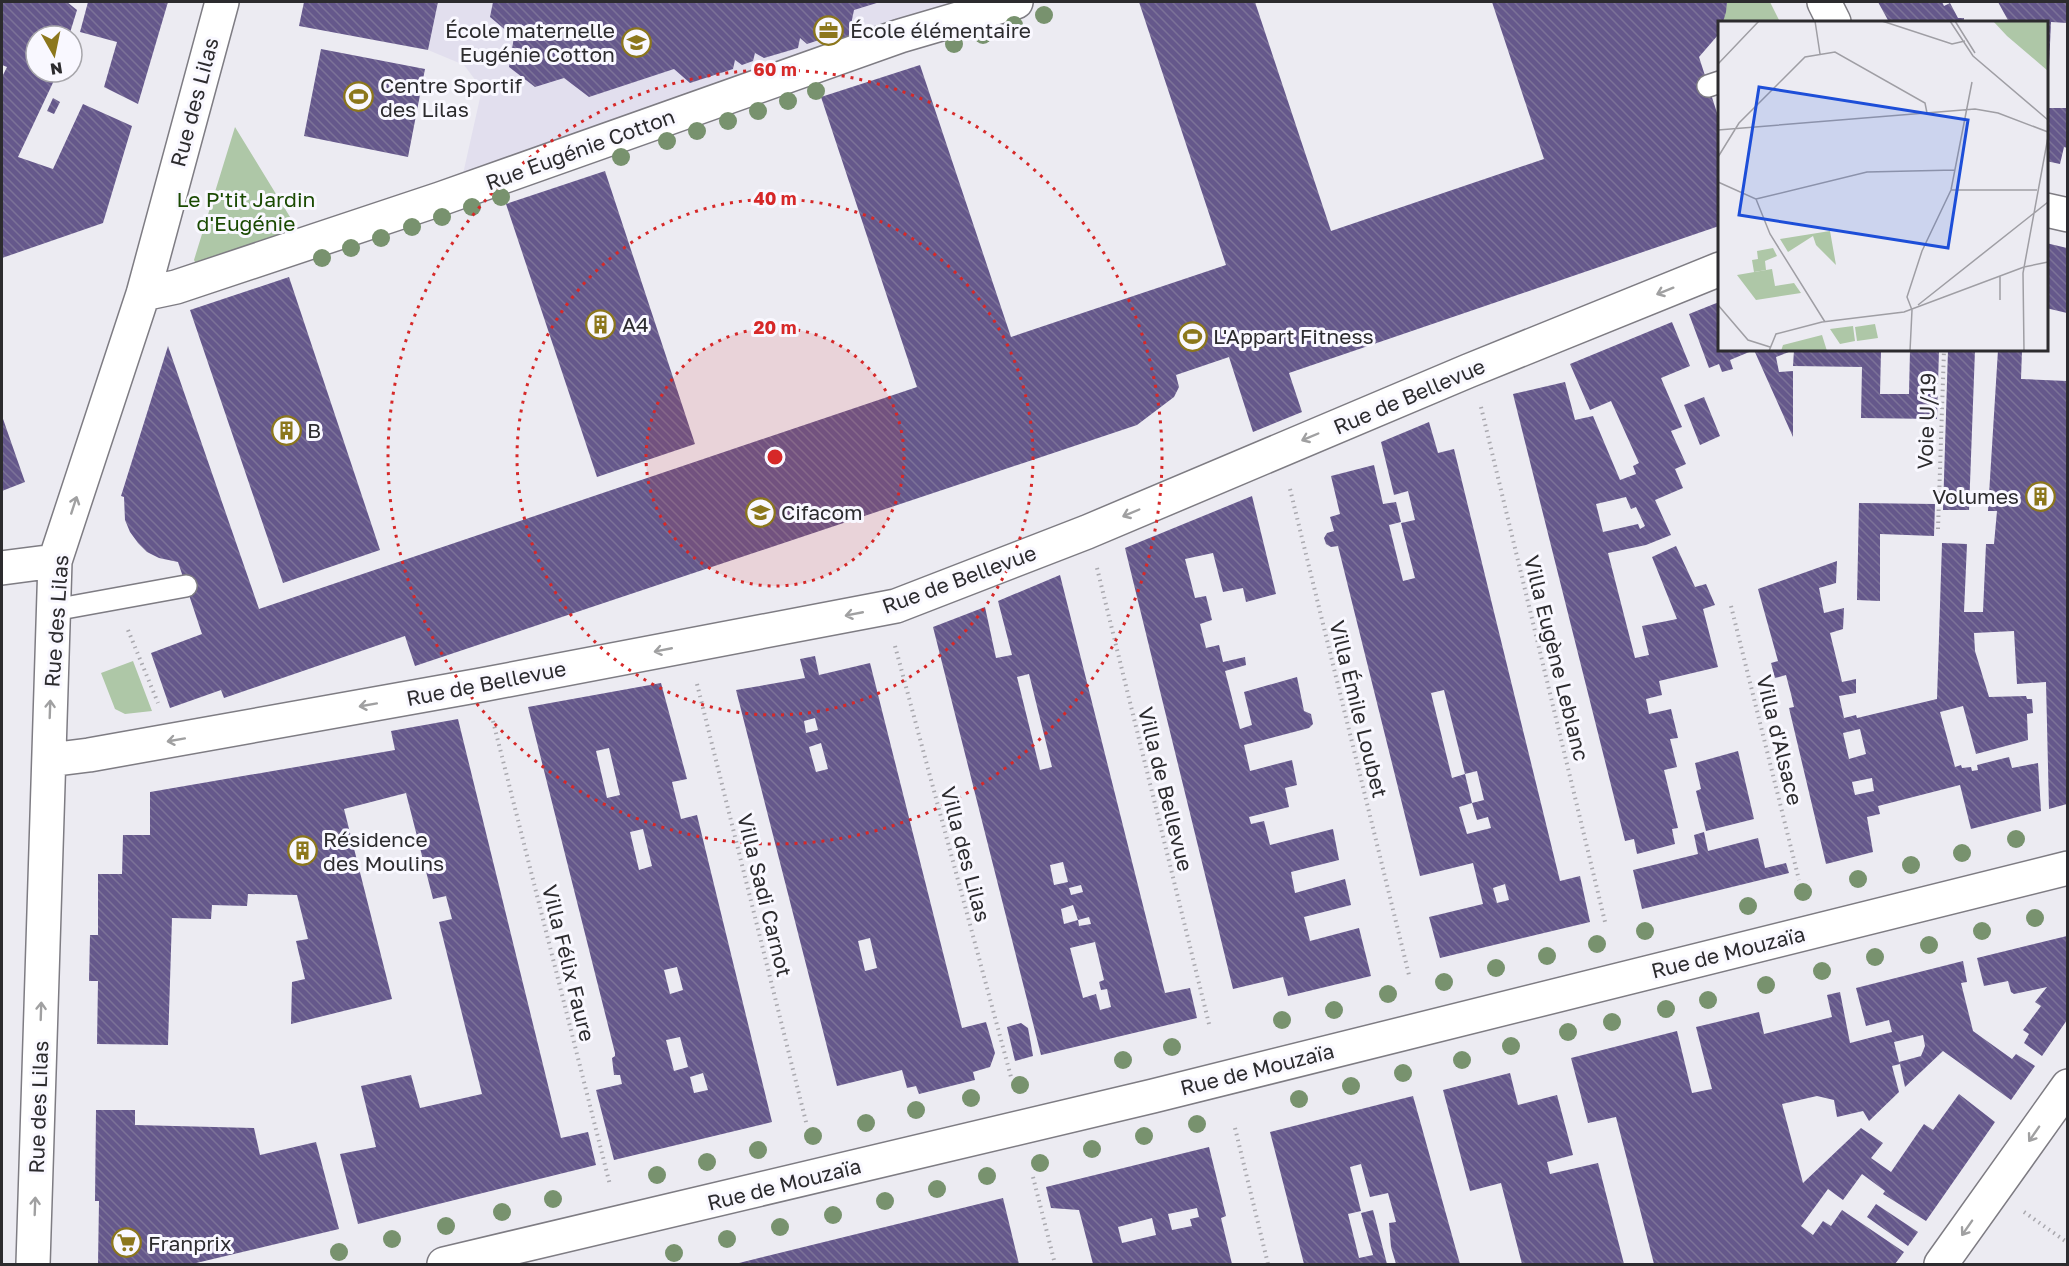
<svg xmlns="http://www.w3.org/2000/svg" width="2069" height="1266" font-family="'Golos Text',sans-serif">
<style>
.built{fill:#e2dfee}
.green{fill:#aec7a7}
.building{fill:url(#building-back-hatch);fill-rule:evenodd}
.lines{fill:none;stroke-linecap:round;stroke-linejoin:round}
.lane-casing{stroke:#7e7c83;stroke-width:24}
.street-casing{stroke:#7e7c83;stroke-width:36}
.path{stroke:#aaa9af;stroke-width:4;stroke-dasharray:1.5 4.5;stroke-linecap:butt}
.lane{stroke:#fff;stroke-width:21}
.street{stroke:#fff;stroke-width:33}
.tree{fill:#78926e}
.oneway{stroke:#a0a0a1}
.ring{fill:none;stroke:#d62828;stroke-width:3;stroke-dasharray:3 6}
.labels{text-anchor:middle;dominant-baseline:central;stroke-width:6;stroke-linejoin:round;paint-order:stroke}
.poi-label{font-size:21px;fill:#2c2b2e;stroke:#f9f8ff;text-anchor:start}
.street-label{font-size:21px;fill:#2c2b2e;stroke:#f9f8ff}
.park-label{font-size:21px;fill:#1a4a02;stroke:#f9f8ff}
.inset-road{fill:none;stroke:#9f9ea4;stroke-width:1.5}
.view{fill:#1d4ed8;fill-opacity:0.15;stroke:#1d4ed8;stroke-width:3}
.inset-edge{fill:none;stroke:#2c2b2e;stroke-width:3}
.centre{fill:#d62828;stroke:#f9f8ff;stroke-width:3}
.ring-label{font-size:18px;text-anchor:middle;font-weight:bold;fill:#d62828;stroke:#f9f8ff;stroke-width:6;stroke-linejoin:round;paint-order:stroke}
</style>
<defs>
<pattern id="building-back-hatch" width="6" height="6" patternUnits="userSpaceOnUse" patternTransform="scale(1.5)"><rect width="6" height="6" fill="#65588b"/><path d="M-1 5l2 2M0 0l6 6M5-1l2 2" fill="none" stroke="#7c7298"/></pattern>
</defs>
<rect width="100%" height="100%" fill="#ecebf2"/>
<path class="built" d="M438,2H970L463,174L482,89L464,65L428,50Z"/>
<path class="green" d="M1727,2H1770L1780,22H1723Z
M235,127L298,230L196,264L194,260Z
M133,661L152,711L125,714L115,709L101,673Z"/>
<path class="building" d="M2,2H67L77,10L69,36H36V72H58L18,157L53,169L83,104L132,126L103,223L2,258V77L7,67L2,65V6L3,4Z
M88,2H168L138,104L104,87L117,42L80,32Z
M304,2H438L428,50L299,26Z
M493,2H880L854,10L848,39L826,46L819,40L807,44L800,38L798,48L764,58L755,53L753,61L742,65L735,60L733,69L690,83L674,69L589,97L564,78L535,87L509,67L514,37L490,17Z
M1139,2H1255L1331,231L1544,159L1492,2H1727L1726,12L1723,22H1719L1718,35L1699,57L1718,116L1719,115V226L1289,373L1302,412L1253,432L1229,357L1176,375L1179,387L1174,397L1137,425L415,666L405,636L224,698L221,690L170,708L151,653L202,634L178,562L159,558L147,552L138,543L130,532L125,520L124,497L121,496L168,346L259,609L917,387L821,97L920,65L1011,337L1226,265Z
M1878,2H1942L1944,6L1950,3L1958,18H1964V22H1889Z
M1998,2H2067V23L2051,22L2048,89H2046V22H2009Z
M321,49L425,69L408,157L304,136Z
M53,98L60,102L54,114L47,111Z
M2046,108H2067V148L2064,147L2060,164L2046,161Z
M605,171L695,444L597,477L506,204Z
M2046,243L2067,248V313L2046,308Z
M289,277L380,550L283,583L190,310Z
M1719,302V350H1881L1880,394H1909L1910,350H1939L1937,419L1861,418L1862,367L1793,366L1794,350L1776,357L1779,372L1793,371V437L1754,350L1730,360L1733,369L1722,372L1719,364L1709,368L1689,314Z
M1672,322L1690,366L1661,378L1682,427L1671,431L1686,464L1675,469L1683,488L1655,500L1671,535L1646,545L1608,553L1635,658L1649,655L1642,626L1677,619L1652,557L1676,546L1695,587L1706,584L1715,605L1703,609L1718,667L1659,681L1662,695L1646,699L1649,714L1671,709L1678,738L1670,739L1677,767L1664,770L1678,828L1672,829L1675,844L1637,854L1634,839L1625,841L1513,394L1565,382L1575,420L1593,416L1620,480L1636,474L1633,466L1639,463L1611,401L1590,410L1570,364ZM1626,497L1631,509L1636,507L1645,526L1640,529L1638,524L1603,532L1596,504Z
M1948,350H1975L1969,510H1943Z
M1998,350H2022L2021,379L2067,381V804L2049,809L2046,682L2017,684L2014,631L1974,633L1975,651L1989,697L2026,696L2027,699H2032L2033,713L2027,714L2028,740L1976,754L1963,706L1940,712L1955,767L1961,765L1962,768L1971,767L1972,771L1978,770L1977,765L2009,757L2012,768L2038,763L2041,811L1971,829L1960,785L1878,806L1880,814L1867,817L1873,852L1826,864L1789,708L1794,707L1791,694L1786,675L1775,678L1771,663L1778,661L1758,589L1837,561L1836,583L1819,588L1824,613L1844,608L1843,629L1830,633L1842,682L1856,679V693L1839,696L1844,718L1856,715L1857,718L1937,699L1942,543L1967,544L1964,612H1983L1986,544H1994L1997,511H1988ZM1860,729L1866,754L1849,759L1843,733ZM1872,778L1874,791L1855,795L1852,782Z
M1704,397L1720,436L1700,445L1684,405Z
M2,416L25,482L2,491Z
M1429,422L1438,453L1454,449L1560,881L1580,876L1590,922L1440,958L1429,917L1483,904L1473,863L1420,876L1338,546L1331,547L1326,544L1324,538L1327,533L1334,531L1330,517L1340,514L1331,476L1374,465L1383,504L1396,502L1401,522L1389,525L1403,581L1415,578L1401,523L1415,520L1408,491L1394,495L1381,442ZM1444,690L1465,774L1477,771L1484,800L1472,803L1477,820L1488,817L1491,828L1467,834L1459,807L1472,803L1465,774L1452,778L1431,693ZM1505,884L1509,900L1497,903L1493,888Z
M1252,496L1276,594L1246,602L1243,588L1223,592L1213,553L1185,559L1195,598L1206,596L1212,620L1200,624L1206,648L1219,645L1223,662L1245,657L1246,665L1225,671L1240,729L1252,725L1244,692L1297,677L1304,711L1311,714L1313,724L1309,728L1244,745L1250,771L1292,760L1297,785L1285,788L1289,807L1249,817L1251,824L1264,821L1270,845L1333,829L1339,860L1291,872L1295,893L1345,879L1351,905L1304,917L1310,941L1359,928L1371,976L1288,996L1283,977L1233,989L1125,548Z
M1859,503L1935,504L1934,536L1880,534V601L1857,600Z
M1060,575L1165,993L1190,988L1197,1018L1041,1055L933,627L985,607L996,658L1012,655L998,601ZM1029,674L1052,767L1040,770L1017,677ZM1063,862L1068,882L1054,885L1050,865ZM1081,885L1083,892L1071,895L1069,888ZM1073,905L1078,920L1089,917L1091,924L1079,926L1078,920L1064,924L1061,909ZM1095,942L1104,980L1099,982L1101,990L1107,989L1111,1007L1100,1010L1096,994L1083,998L1070,948Z
M815,656L819,675L870,663L962,1028L986,1022L995,1053L990,1067L973,1072L975,1080L919,1094L916,1086L907,1088L902,1070L837,1086L736,690L805,678L800,659ZM815,718L818,730L806,733L804,721ZM821,743L828,769L816,772L809,747ZM870,938L877,968L865,971L858,941Z
M661,683L687,779L672,782L681,819L697,815L772,1122L614,1160L596,1090L622,1084L620,1075H614L612,1058L615,1056V1053L528,707ZM609,748L620,795L607,798L596,751ZM643,829L652,866L639,870L630,832ZM677,967L683,990L670,994L664,970ZM680,1037L688,1067L674,1071L666,1040ZM703,1073L708,1090L694,1093L690,1077Z
M458,719L561,1138L588,1132L596,1165L358,1224L340,1154L376,1147L361,1086L411,1075L420,1108L482,1094L439,922L452,919L446,896L433,899L406,793L344,809L392,999L291,1024L292,982L305,979L296,941L308,939L297,895L248,894L247,906L212,905L211,919L172,918L168,1045L97,1044L98,981H89L90,935H98V874H122L123,835H150V792L395,750L391,731Z
M1738,751L1754,819L1706,831L1696,791L1701,789L1695,763Z
M1704,832L1708,851L1758,838L1765,868L1786,863L1789,873L1642,909L1633,870L1698,854L1694,835Z
M2067,936V1020L2042,1056L2024,1043L2029,1034L2023,1030L2041,1006L2035,1002L2047,987L2014,994L2011,992L2008,981L1984,986L1977,958Z
M1963,961L1967,982L1961,983L1973,1031L2012,1059L2016,1054L2035,1066L2011,1100L1943,1051L1905,1087L1900,1064L1892,1066L1899,1092L1869,1121L1863,1111L1837,1117L1834,1100L1817,1096L1782,1104L1803,1183L1861,1128L1883,1143L1871,1158L1891,1172L1924,1124L1933,1130L1959,1094L1995,1122L1926,1221L1883,1194L1885,1191L1862,1174L1843,1200L1828,1189L1801,1226L1813,1235L1823,1221L1831,1226L1842,1210L1904,1252L1895,1264H1654L1616,1117L1588,1123L1571,1058L1677,1031L1692,1093L1712,1089L1696,1027L1759,1012L1764,1034L1832,1017L1827,995L1840,992L1850,1043L1892,1032L1889,1020L1866,1026L1856,988ZM1923,1035L1925,1046L1921,1056L1899,1062L1894,1042Z
M1021,1023L1028,1028L1033,1056L1015,1061L1007,1027Z
M1510,1073L1518,1105L1557,1095L1573,1155L1547,1162L1550,1174L1598,1163L1624,1264H1522L1501,1183L1470,1191L1443,1090Z
M1413,1096L1460,1264H1396L1391,1247L1389,1223L1396,1222L1388,1193L1370,1197L1361,1164L1350,1167L1361,1211L1348,1214L1359,1258L1373,1255L1361,1213L1373,1210L1387,1264H1304L1270,1132Z
M96,1110H135V1125L254,1128L260,1155L316,1142L339,1229L192,1264H98L99,1201H95Z
M1209,1147L1226,1216L1221,1218L1232,1264H1093L1079,1210L1051,1208L1046,1187ZM1197,1208L1199,1217L1190,1219L1192,1226L1172,1230L1168,1214ZM1152,1218L1156,1235L1122,1243L1118,1227Z
M1003,1198L1019,1264H735Z
M1876,1204L1918,1232L1908,1246L1867,1217Z"/>
<g class="lines">
<defs>
<path id="lane" d="M1708,86L1720,82
M54,610L186,586"/>
<path id="street" d="M1824,2L1834,22
M2046,210L2068,215
M143,294L176,287L440,199L900,36L1016,2
M2,568L55,561
M49,760L89,755L481,685L896,606L1087,532L1468,371L1720,269
M33,1264L55,561L143,294L222,2
M444,1264L1153,1096L2068,868
M1941,1264L2068,1086"/>
</defs>
<use href="#lane" class="lane-casing"/>
<use href="#street" class="street-casing"/>
<path class="path" d="M1481,407L1606,926
M1290,489L1409,975
M1938,529L1944,350
M1097,568L1210,1028
M1731,606L1799,880
M128,630L158,703
M895,646L1011,1077
M697,684L807,1126
M493,721L610,1185
M1235,1128L1268,1264
M1033,1177L1055,1264
M2024,1212L2068,1243"/>
<use href="#lane" class="lane"/>
<use href="#street" class="street"/>
</g>
<g class="tree">
<circle cx="1044" cy="15" r="9"/>
<circle cx="1014" cy="25" r="9"/>
<circle cx="983" cy="35" r="9"/>
<circle cx="954" cy="44" r="9"/>
<circle cx="816" cy="91" r="9"/>
<circle cx="788" cy="101" r="9"/>
<circle cx="758" cy="111" r="9"/>
<circle cx="728" cy="121" r="9"/>
<circle cx="697" cy="131" r="9"/>
<circle cx="667" cy="141" r="9"/>
<circle cx="621" cy="157" r="9"/>
<circle cx="501" cy="197" r="9"/>
<circle cx="472" cy="207" r="9"/>
<circle cx="442" cy="217" r="9"/>
<circle cx="412" cy="227" r="9"/>
<circle cx="381" cy="238" r="9"/>
<circle cx="351" cy="248" r="9"/>
<circle cx="322" cy="258" r="9"/>
<circle cx="2016" cy="839" r="9"/>
<circle cx="1962" cy="853" r="9"/>
<circle cx="1911" cy="865" r="9"/>
<circle cx="1858" cy="879" r="9"/>
<circle cx="1803" cy="892" r="9"/>
<circle cx="1748" cy="906" r="9"/>
<circle cx="2035" cy="918" r="9"/>
<circle cx="1645" cy="931" r="9"/>
<circle cx="1982" cy="931" r="9"/>
<circle cx="1597" cy="944" r="9"/>
<circle cx="1929" cy="945" r="9"/>
<circle cx="1547" cy="956" r="9"/>
<circle cx="1875" cy="957" r="9"/>
<circle cx="1496" cy="968" r="9"/>
<circle cx="1822" cy="971" r="9"/>
<circle cx="1444" cy="982" r="9"/>
<circle cx="1766" cy="985" r="9"/>
<circle cx="1388" cy="994" r="9"/>
<circle cx="1708" cy="1000" r="9"/>
<circle cx="1666" cy="1009" r="9"/>
<circle cx="1334" cy="1010" r="9"/>
<circle cx="1282" cy="1020" r="9"/>
<circle cx="1612" cy="1022" r="9"/>
<circle cx="1568" cy="1032" r="9"/>
<circle cx="1511" cy="1046" r="9"/>
<circle cx="1172" cy="1047" r="9"/>
<circle cx="1123" cy="1060" r="9"/>
<circle cx="1462" cy="1060" r="9"/>
<circle cx="1403" cy="1073" r="9"/>
<circle cx="1020" cy="1085" r="9"/>
<circle cx="1351" cy="1086" r="9"/>
<circle cx="971" cy="1098" r="9"/>
<circle cx="1299" cy="1099" r="9"/>
<circle cx="916" cy="1110" r="9"/>
<circle cx="866" cy="1123" r="9"/>
<circle cx="1197" cy="1124" r="9"/>
<circle cx="813" cy="1136" r="9"/>
<circle cx="1144" cy="1136" r="9"/>
<circle cx="1092" cy="1149" r="9"/>
<circle cx="758" cy="1150" r="9"/>
<circle cx="707" cy="1162" r="9"/>
<circle cx="1040" cy="1163" r="9"/>
<circle cx="657" cy="1175" r="9"/>
<circle cx="987" cy="1176" r="9"/>
<circle cx="937" cy="1189" r="9"/>
<circle cx="553" cy="1199" r="9"/>
<circle cx="885" cy="1201" r="9"/>
<circle cx="502" cy="1212" r="9"/>
<circle cx="833" cy="1215" r="9"/>
<circle cx="446" cy="1226" r="9"/>
<circle cx="780" cy="1227" r="9"/>
<circle cx="392" cy="1239" r="9"/>
<circle cx="727" cy="1239" r="9"/>
<circle cx="339" cy="1252" r="9"/>
<circle cx="674" cy="1253" r="9"/>
</g>
<defs><path id="oneway-shaft" d="M-6 0H5M1.5-3L5.5 0L1.5 3" fill="none" stroke-width="1.6" stroke-linecap="round" stroke-linejoin="round" transform="scale(1.5)"/></defs>
<g class="oneway">
<use href="#oneway-shaft" transform="translate(1665 291) rotate(158)"/>
<use href="#oneway-shaft" transform="translate(1310 437) rotate(157)"/>
<use href="#oneway-shaft" transform="translate(74 505) rotate(-72)"/>
<use href="#oneway-shaft" transform="translate(1131 513) rotate(157)"/>
<use href="#oneway-shaft" transform="translate(854 614) rotate(169)"/>
<use href="#oneway-shaft" transform="translate(663 650) rotate(169)"/>
<use href="#oneway-shaft" transform="translate(368 705) rotate(170)"/>
<use href="#oneway-shaft" transform="translate(50 709) rotate(-88)"/>
<use href="#oneway-shaft" transform="translate(176 740) rotate(170)"/>
<use href="#oneway-shaft" transform="translate(41 1011) rotate(-88)"/>
<use href="#oneway-shaft" transform="translate(2034 1134) rotate(125)"/>
<use href="#oneway-shaft" transform="translate(35 1206) rotate(-88)"/>
<use href="#oneway-shaft" transform="translate(1967 1228) rotate(125)"/>
</g>
<circle cx="775" cy="457" r="129" fill="#d62828" fill-opacity=".12"/>
<g class="ring">
<circle cx="775" cy="457" r="129"/>
<circle cx="775" cy="457" r="258"/>
<circle cx="775" cy="457" r="387"/>
</g>
<defs>
<symbol id="office-ring" viewBox="-11 -11 22 22"><circle r="9.5" fill="#f9f8ff" stroke="#8c771c" stroke-width="1.5"/><path d="M-6-3h4V-5.5h4V-3h4V5H-6ZM-1-4.5V-3h2v-1.5ZM-6 0V1H6V0Z" fill="#8c771c"/></symbol>
<symbol id="school-ring" viewBox="-11 -11 22 22"><circle r="9.5" fill="#f9f8ff" stroke="#8c771c" stroke-width="1.5"/><path d="M0-5L7-2L0 1L-7-2ZM-4 1L0 2.5L4 1V4Q0 6-4 4Z" fill="#8c771c"/></symbol>
<symbol id="stadium-ring" viewBox="-11 -11 22 22"><circle r="9.5" fill="#f9f8ff" stroke="#8c771c" stroke-width="1.5"/><path d="M0-5a6.5 5 0 1 0 0 10a6.5 5 0 1 0 0-10ZM-3.5-1.8h7v3.6h-7Z" fill="#8c771c"/></symbol>
<symbol id="building-ring" viewBox="-11 -11 22 22"><circle r="9.5" fill="#f9f8ff" stroke="#8c771c" stroke-width="1.5"/><path d="M-4-6H4V6H1V3H-1V6H-4ZM-2.5-4.3h1.7v1.8h-1.7ZM.8-4.3h1.7v1.8H.8ZM-2.5-1h1.7V.8h-1.7ZM.8-1h1.7V.8H.8Z" fill="#8c771c"/></symbol>
<symbol id="university-ring" viewBox="-11 -11 22 22"><circle r="9.5" fill="#f9f8ff" stroke="#8c771c" stroke-width="1.5"/><path d="M0-5L7-2L0 1L-7-2ZM-4 1L0 2.5L4 1V4Q0 6-4 4Z" fill="#8c771c"/></symbol>
<symbol id="supermarket-ring" viewBox="-11 -11 22 22"><circle r="9.5" fill="#f9f8ff" stroke="#8c771c" stroke-width="1.5"/><path d="M-6-5.5h2.5l.6 2H6L4.5 2H-2.5L-4.4-4H-6ZM-1.5 3.2a1.3 1.3 0 1 0 .1 0ZM3 3.2a1.3 1.3 0 1 0 .1 0Z" fill="#8c771c"/></symbol>
</defs>
<g fill-rule="evenodd">
<use href="#office-ring" x="812" y="14" width="33" height="33"/>
<use href="#school-ring" x="620" y="26" width="33" height="33"/>
<use href="#stadium-ring" x="342" y="80" width="33" height="33"/>
<use href="#building-ring" x="584" y="308" width="33" height="33"/>
<use href="#stadium-ring" x="1176" y="320" width="33" height="33"/>
<use href="#building-ring" x="270" y="414" width="33" height="33"/>
<use href="#building-ring" x="2024" y="480" width="33" height="33"/>
<use href="#university-ring" x="744" y="496" width="33" height="33"/>
<use href="#building-ring" x="286" y="834" width="33" height="33"/>
<use href="#supermarket-ring" x="110" y="1226" width="33" height="33"/>
</g>
<g class="labels">
<g class="poi-label">
<text x="615" y="30" text-anchor="end">École maternelle<tspan x="615" dy="24">Eugénie Cotton</tspan></text>
<text x="850" y="30">École élémentaire</text>
<text x="380" y="85">Centre Sportif<tspan x="380" dy="24">des Lilas</tspan></text>
<text x="622" y="324">A4</text>
<text x="1213" y="336">L'Appart Fitness</text>
<text x="307" y="430">B</text>
<text x="2019" y="496" text-anchor="end">Volumes</text>
<text x="781" y="512">Cifacom</text>
<text x="323" y="839">Résidence<tspan x="323" dy="24">des Moulins</tspan></text>
<text x="148" y="1243">Franprix</text>
</g>
<g class="street-label">
<text transform="translate(194 102) rotate(-75)">Rue des Lilas</text>
<text transform="translate(580 149) rotate(-20)">Rue Eugénie Cotton</text>
<text transform="translate(1409 396) rotate(-23)">Rue de Bellevue</text>
<text transform="translate(1926 421) rotate(-88)">Voie U/19</text>
<text transform="translate(959 579) rotate(-20)">Rue de Bellevue</text>
<text transform="translate(56 621) rotate(-86)">Rue des Lilas</text>
<text transform="translate(1557 658) rotate(76)">Villa Eugène Leblanc</text>
<text transform="translate(486 683) rotate(-11)">Rue de Bellevue</text>
<text transform="translate(1359 709) rotate(76)">Villa Émile Loubet</text>
<text transform="translate(1780 740) rotate(76)">Villa d'Alsace</text>
<text transform="translate(1166 789) rotate(76)">Villa de Bellevue</text>
<text transform="translate(966 854) rotate(75)">Villa des Lilas</text>
<text transform="translate(765 895) rotate(76)">Villa Sadi Carnot</text>
<text transform="translate(1728 952) rotate(-14)">Rue de Mouzaïa</text>
<text transform="translate(569 963) rotate(76)">Villa Félix Faure</text>
<text transform="translate(1257 1069) rotate(-14)">Rue de Mouzaïa</text>
<text transform="translate(38 1107) rotate(-88)">Rue des Lilas</text>
<text transform="translate(784 1184) rotate(-14)">Rue de Mouzaïa</text>
</g>
<g class="park-label">
<text x="246" y="199">Le P'tit Jardin<tspan x="246" dy="24">d'Eugénie</tspan></text>
</g>
</g>
<g transform="translate(1718 21)">
<rect width="330" height="330" fill="#ecebf2"/>
<path d="M55,227L59,235L47,240L48,249L36,251L34,239L40,238L39,230ZM157,303L160,317L139,320L137,306ZM135,305L137,320L122,323L112,308Z" fill="#aec7a7"/>
<path d="M275,0H330V50L289,15ZM112,210L118,244L98,224L95,215L70,231L62,218ZM54,248L57,265L76,262L83,272L38,279L19,254ZM104,314L109,330H63L65,324Z" fill="#aec7a7"/>
<path class="inset-road" d="M97,0L102,33M164,0L234,23L247,20M232,0L255,35L330,99M237,0L257,32M0,43L41,0M0,109L257,88L280,92L330,111M0,136L21,102L87,36L117,31L207,82L209,92M0,161L38,178L52,213L107,301M233,169H319M38,178L149,151L237,149M282,255V279M0,284L30,319L52,326M200,284L330,181M51,330L58,313L104,301L186,291L306,246L330,241M192,330L194,289L189,276L204,230L233,169L254,61M306,330L305,252L330,116"/>
<path class="view" d="M41,66L250,99L230,227L21,194Z"/>
<rect width="330" height="330" class="inset-edge"/>
</g>
<circle cx="775" cy="457" r="9" class="centre"/>
<g class="ring-label">
<text x="775" y="76">60 m</text>
<text x="775" y="205">40 m</text>
<text x="775" y="334">20 m</text>
</g>
<rect width="2069" height="1266" fill="none" stroke="#2c2b2e" stroke-width="6"/>
<g transform="translate(54 54) rotate(171)"><circle r="28" fill="#f9f8ff" stroke="#a7a6ab" stroke-width="1.5"/>
<path d="M0-4.5L10 22L0 15L-10 22Z" fill="#8c771c"/>
<text y="-9" font-size="16" font-weight="bold" text-anchor="middle" fill="#2c2b2e">N</text>
</g>
</svg>
